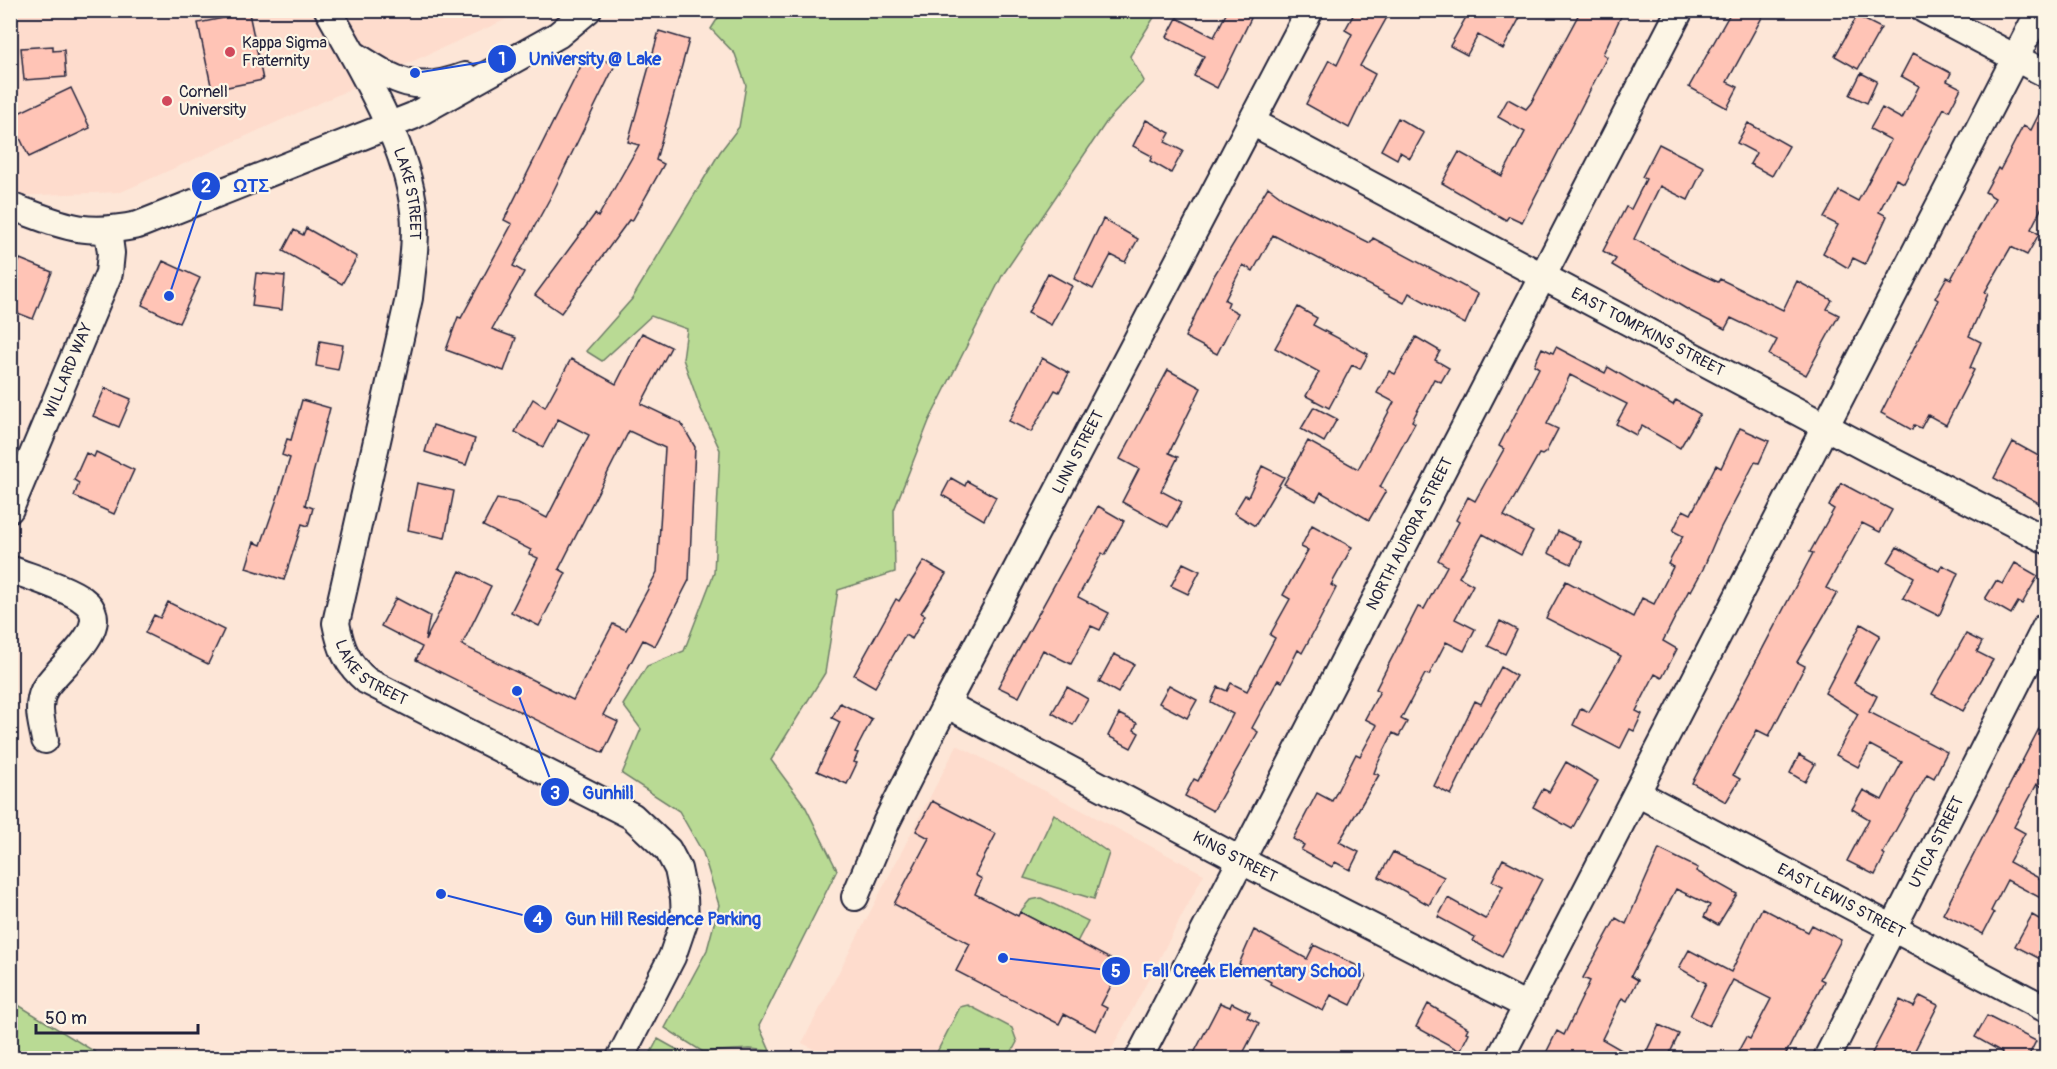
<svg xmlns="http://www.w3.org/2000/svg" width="2057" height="1069" font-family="Pangolin,sans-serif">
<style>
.built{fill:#fedccd}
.green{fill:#b9da94;stroke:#6e7e68;stroke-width:1.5}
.building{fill:#ffc4b6;stroke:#22223b;stroke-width:1.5}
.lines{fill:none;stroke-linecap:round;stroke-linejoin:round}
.minor-casing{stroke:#22223b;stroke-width:30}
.minor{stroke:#fcf5e5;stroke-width:26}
.poi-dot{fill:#d1495b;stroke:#fcf5e5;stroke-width:2}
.labels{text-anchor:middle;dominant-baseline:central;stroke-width:4.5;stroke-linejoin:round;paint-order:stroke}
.poi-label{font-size:16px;fill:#22223b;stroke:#fcf5e5;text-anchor:start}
.street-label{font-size:16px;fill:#22223b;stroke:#fcf5e5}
.leader{fill:none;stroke:#1d4ed8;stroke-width:2}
.callout-dot{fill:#1d4ed8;stroke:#fcf5e5;stroke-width:2}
.mark-label{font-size:18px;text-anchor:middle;font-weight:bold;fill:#fff}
.callout-label{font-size:18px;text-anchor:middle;font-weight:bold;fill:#1d4ed8;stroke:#fcf5e5;stroke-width:4.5;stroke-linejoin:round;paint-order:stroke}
</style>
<rect width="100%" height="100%" fill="#fde6d7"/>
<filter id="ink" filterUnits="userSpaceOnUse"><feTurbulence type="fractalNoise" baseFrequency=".0167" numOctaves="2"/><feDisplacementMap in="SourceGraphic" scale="12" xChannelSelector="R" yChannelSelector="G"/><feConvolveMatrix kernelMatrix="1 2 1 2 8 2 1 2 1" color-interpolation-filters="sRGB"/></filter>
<g filter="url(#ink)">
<path class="built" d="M10,11H525L121,192L11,196Z
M957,745L1204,874L1107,1058H831L802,1043Z"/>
<path class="green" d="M723,10L1158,11L1130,56L1144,81L1107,121L1002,276L929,421L894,510L895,572L838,590L825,673L771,760L805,806L837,870L759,1026L770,1051L750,1049L703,1052L665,1028L707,950L719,905L703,853L679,811L622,774L641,729L623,705L647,666L684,651L714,573L720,450L700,407L683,359L687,329L651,316L602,361L586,351L632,299L720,152L739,127L746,85L735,54L711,29Z
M1054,814L1109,853L1094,899L1024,878Z
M1041,898L1088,921L1077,942L1020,912L1030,900Z
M10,1000L105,1058H11Z
M968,1005L1012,1028L1017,1042L1009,1057L1011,1058H934L960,1007Z
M658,1039L692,1058H648Z"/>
<path class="building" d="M1228,10H1237L1251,18L1217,88L1194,76L1204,56L1167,37L1177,18L1214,37Z
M1356,10H1391L1360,66L1375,74L1349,128L1306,104L1329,60L1337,65L1352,34L1345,30Z
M1470,10H1524L1503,49L1478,35L1467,55L1450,46Z
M1581,10H1624L1603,54L1607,57L1522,222L1509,216L1506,220L1442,183L1459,152L1502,176L1525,132L1498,117L1508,99L1526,109L1531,103Z
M1732,10H1766L1727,82L1738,87L1727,108L1689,87Z
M249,13L263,80L212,90L198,23Z
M1857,16L1881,28L1858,69L1835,56Z
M659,31L689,40L656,160L664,164L632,221L629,220L561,313L535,295L595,214L598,217L639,145L628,142Z
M53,46V51L64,50L66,77L24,80L21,48Z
M588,52L615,65L549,200L513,266L524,272L492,329L516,338L504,371L446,350L458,317L461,318L512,224L504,220Z
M1913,53L1951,73L1947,81L1961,88L1949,111L1944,108L1904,183L1896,179L1879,212L1887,216L1865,264L1853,258L1848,268L1823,253L1838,225L1824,218L1839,191L1858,201L1891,140L1870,129L1882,108L1902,119L1919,86L1901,76Z
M1861,73L1877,81L1867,103L1850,95Z
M71,88L90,128L29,157L10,117Z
M2046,100V199L2031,229L2039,234L2027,255L2011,247L1985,292L1988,294L1969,336L1981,342L1970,368L1974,370L1946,425L1928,415L1921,428L1914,425L1912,430L1881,413L1938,300L1935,298L1947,277L1951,279L1995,198L1985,192L1998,168L2000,170L2023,126L2031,130Z
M1398,118L1424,133L1410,158L1400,152L1397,159L1381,150Z
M1146,120L1170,133L1165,142L1183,151L1171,173L1150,161L1152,156L1133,146Z
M1748,123L1789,146L1772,176L1750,164L1756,153L1737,143Z
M1659,144L1704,167L1688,200L1660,186L1634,239L1690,269L1718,282L1720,279L1783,310L1797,281L1832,300L1827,309L1839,315L1806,375L1769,355L1777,340L1731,318L1725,329L1690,311L1612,265L1616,259L1603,251L1626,207L1631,209L1646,179L1642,177Z
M1268,187L1287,201L1370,243L1373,238L1478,294L1465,324L1409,293L1404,303L1273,235L1253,271L1243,265L1225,300L1229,302L1227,307L1238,313L1217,354L1185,337L1212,279Z
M1103,219L1138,239L1125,262L1111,255L1093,289L1074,279Z
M306,228L357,257L342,284L283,251L294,230L303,235Z
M20,259L52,272L33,319L10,310V283Z
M163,261L200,278L179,323L142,305Z
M256,273L285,276L282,310L252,306Z
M1048,273L1072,286L1051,325L1028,313Z
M1298,307L1317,318L1313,325L1368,354L1360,369L1352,365L1329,408L1306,396L1319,372L1275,348Z
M642,333L671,347L641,404L681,423L695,447L689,580L655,646L643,640L603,715L618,722L603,753L416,660L422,647L381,626L396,598L430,616L425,641L460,571L491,586L462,645L573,700L613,624L626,630L657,572L665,448L629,431L559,569L566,573L539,626L511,612L538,558L529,554L531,550L483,526L497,499L518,503L547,518L589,435L558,419L543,447L515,432L533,399L545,407L571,359L616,384Z
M1416,337L1440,351L1435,360L1449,368L1441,382L1434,379L1412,421L1415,423L1380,487L1386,491L1369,520L1321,492L1316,501L1284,484L1308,441L1358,469L1394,402L1377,393L1389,371L1395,374Z
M320,341L343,345L338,370L316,366Z
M1556,347L1605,373L1608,367L1673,405L1676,400L1700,414L1680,448L1642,426L1636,435L1616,424L1627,404L1570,375L1547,424L1558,429L1546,452L1542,455L1539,454L1504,516L1533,532L1521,555L1483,534L1459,577L1473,585L1455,619L1475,629L1464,651L1446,642L1429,675L1425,674L1401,719L1407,722L1399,736L1393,733L1377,765L1374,773L1379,775L1339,842L1359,852L1350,870L1335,862L1332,867L1301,850L1304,845L1293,839L1317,793L1332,801L1356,754L1360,756L1377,725L1365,719L1380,691L1376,689L1418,607L1424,609L1447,566L1438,560L1459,522L1456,520L1468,497L1475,501L1504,449L1499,446L1539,368L1534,365L1542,348L1553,353Z
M1042,358L1069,373L1059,392L1055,390L1031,432L1009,421Z
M1168,370L1201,388L1169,453L1178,457L1161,491L1182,502L1168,527L1122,502L1139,469L1120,459Z
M105,388L131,399L119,427L93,416Z
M302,400L330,408L305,505L313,508L308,526L302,524L284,580L246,568L254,542L261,545L279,493L290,458L282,455L287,439L291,440Z
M1314,407L1337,419L1324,442L1301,429Z
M433,425L475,439L466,465L425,452Z
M1740,428L1769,441L1759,463L1755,462L1720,529L1703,569L1691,591L1689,590L1663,641L1677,649L1662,678L1655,674L1636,711L1642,714L1634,731L1630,729L1620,749L1573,725L1581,708L1589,712L1621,656L1546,618L1566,581L1633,617L1642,598L1654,604L1673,567L1668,564L1683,536L1673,531L1683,510L1691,514L1716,465L1721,468Z
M2013,442L2046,460V507L1994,478Z
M96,452L134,470L114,514L74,496L79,483L74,480L86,453L94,457Z
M1262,466L1284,477L1255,526L1234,513L1245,495L1248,497Z
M951,478L965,486L967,481L996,497L984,520L942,495Z
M417,483L454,491L445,538L408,530Z
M1841,483L1892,510L1880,532L1862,523L1826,588L1837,593L1797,662L1805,666L1769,736L1757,730L1733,775L1740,779L1726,802L1692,783L1813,553L1810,552L1834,509L1829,506Z
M1098,506L1124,521L1105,555L1102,553L1078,597L1109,613L1100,630L1091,626L1071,664L1043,650L1019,697L998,687Z
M1312,525L1352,547L1331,585L1336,588L1314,631L1302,653L1298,650L1282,682L1278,680L1252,728L1258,732L1213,811L1185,796L1194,779L1198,781L1233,714L1211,702L1218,687L1227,691L1231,683L1247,691L1275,638L1270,635L1290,599L1283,595L1308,550L1301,547Z
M1558,531L1581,542L1571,564L1548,553Z
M1897,547L1939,571L1942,565L1958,573L1939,616L1903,598L1914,577L1888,562Z
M924,561L946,574L921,613L925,615L912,639L905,635L875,687L854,675L896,599L899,601Z
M1183,563L1200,571L1188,594L1171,586Z
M2015,563L2038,576L2022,604L2018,602L2011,614L1985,599L1996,581L2003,584Z
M168,602L224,630L208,664L145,633L154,615L160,618Z
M1500,621L1517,630L1505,654L1488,646Z
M1861,624L1880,635L1854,683L1877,696L1869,712L1947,752L1934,778L1927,774L1883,853L1885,855L1875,875L1847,861L1869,819L1852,809L1863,790L1882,800L1902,762L1870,745L1858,767L1836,755L1858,714L1825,693Z
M1966,634L1982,642L1977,652L1993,660L1963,711L1932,694Z
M1114,654L1134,664L1118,693L1099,682Z
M1501,667L1516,676L1475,746L1451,795L1434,786L1475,701L1481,704Z
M1169,685L1197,700L1187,718L1159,703Z
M1067,687L1088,699L1073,725L1052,713Z
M840,703L872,719L855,752L858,753L854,762L857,763L847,784L817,771L840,722L832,718Z
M1119,714L1137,723L1134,730L1139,733L1131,748L1108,736Z
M2046,715V789L2037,784L2014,827L2025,833L2009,862L2046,882V901L2007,880L1991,911L1994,913L1983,934L1943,914Z
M1799,755L1815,764L1805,782L1790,773Z
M1566,762L1598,781L1572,829L1533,807L1543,789L1549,792Z
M932,801L996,834L975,875L982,879L975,894L1018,916L1020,912L1122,965L1101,1005L1107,1008L1096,1031L1064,1014L1059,1024L956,971L970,944L894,904L929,838L916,831Z
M1659,849L1698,868L1696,871L1737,894L1718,925L1704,917L1710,905L1676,889L1631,976L1638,980L1627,1001L1622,998L1602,1039L1637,1059H1543L1557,1031L1564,1035L1590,981L1583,978L1616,918L1626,924Z
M1393,852L1444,877L1429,905L1379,877Z
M1503,859L1542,879L1502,957L1473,941L1475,937L1438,917L1448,898L1485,919L1487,917L1503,886L1492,881Z
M1762,908L1808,932L1812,925L1841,940L1820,979L1824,981L1783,1059H1734L1746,1037L1750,1039L1771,999L1733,980L1709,1026L1690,1016L1706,983L1679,968L1689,950L1731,972Z
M2032,915L2046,923V962L2015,946Z
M1254,930L1307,959L1314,945L1362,968L1360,972L1366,975L1351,1005L1331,995L1323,1011L1270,984L1271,982L1239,964Z
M1920,996L1938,1005L1912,1056L1917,1059H1869L1900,1000L1914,1007Z
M1220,1003L1230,1007L1232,1003L1250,1012L1247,1017L1259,1023L1240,1059H1191Z
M1428,1004L1468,1028L1466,1032L1469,1033L1460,1051L1416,1027Z
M1987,1016L2036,1041L2027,1059H1999L2002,1052L1975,1037Z
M1659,1025L1679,1034L1667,1059H1643Z"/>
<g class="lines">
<defs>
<g id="minor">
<path id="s1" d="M328,10C361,69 407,144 414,211C417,240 412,269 409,298L336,623C341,649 347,664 367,681L632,816L668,850L678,869L684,898L685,919L672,957L620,1058"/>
<path d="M1925,10L2046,74"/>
<path d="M353,54C395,81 415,95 465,76"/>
<path id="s2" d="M1252,122L1868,449L2046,540"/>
<path d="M10,206C63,225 81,237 138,225L413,116L558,35L588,10"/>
<path id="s3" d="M10,509L109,273L111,253L108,231"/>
<path d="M10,569C30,577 68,588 83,600C119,626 56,667 44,690C36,707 42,723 45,740"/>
<path id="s4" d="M946,704L1240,860L1527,1006"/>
<path id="s5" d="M1637,793L2046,1009"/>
<path id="s6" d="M855,897L886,823L946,704L1310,10"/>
<path id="s7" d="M1139,1058L1680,10"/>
<path d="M1500,1058L2040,10"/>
<path id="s8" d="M1827,1058L2046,626"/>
</g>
</defs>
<use href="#minor" class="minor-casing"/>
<use href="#minor" class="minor"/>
</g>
</g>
<g class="poi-dot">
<circle cx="230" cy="52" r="6"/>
<circle cx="167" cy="101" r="6"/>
</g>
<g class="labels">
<g class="poi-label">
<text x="242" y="43">Kappa Sigma<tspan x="242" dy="18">Fraternity</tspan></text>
<text x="179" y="92">Cornell<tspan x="179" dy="18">University</tspan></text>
</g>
<g class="street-label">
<text stroke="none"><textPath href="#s1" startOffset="202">LAKE STREET</textPath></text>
<text stroke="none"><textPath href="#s2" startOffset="448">EAST TOMPKINS STREET</textPath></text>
<text stroke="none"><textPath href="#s3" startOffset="150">WILLARD WAY</textPath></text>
<text stroke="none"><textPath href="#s6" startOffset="498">LINN STREET</textPath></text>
<text stroke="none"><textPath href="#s7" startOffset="590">NORTH AURORA STREET</textPath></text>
<text stroke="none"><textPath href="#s1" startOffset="705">LAKE STREET</textPath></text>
<text stroke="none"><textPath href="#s8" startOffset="242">UTICA STREET</textPath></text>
<text stroke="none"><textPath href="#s4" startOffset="327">KING STREET</textPath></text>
<text stroke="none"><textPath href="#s5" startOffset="231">EAST LEWIS STREET</textPath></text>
</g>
</g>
<path class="leader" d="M415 73L502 59M169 296L206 186M517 691L555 792M441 894L538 919M1003 958L1116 971"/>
<g class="callout-dot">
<circle cx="415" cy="73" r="6"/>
<circle cx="169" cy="296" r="6"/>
<circle cx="517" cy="691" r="6"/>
<circle cx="441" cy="894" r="6"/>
<circle cx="1003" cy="958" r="6"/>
<circle cx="502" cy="59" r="15"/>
<circle cx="206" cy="186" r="15"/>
<circle cx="555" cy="792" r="15"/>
<circle cx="538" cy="919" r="15"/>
<circle cx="1116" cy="971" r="15"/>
</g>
<g class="mark-label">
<text x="502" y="65">1</text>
<text x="206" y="192">2</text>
<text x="555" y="799">3</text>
<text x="538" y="925">4</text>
<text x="1116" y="977">5</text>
</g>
<g class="callout-label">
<text x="595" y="65">University @ Lake</text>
<text x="251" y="192">ΩΤΣ</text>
<text x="608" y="799">Gunhill</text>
<text x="663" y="925">Gun Hill Residence Parking</text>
<text x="1252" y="977">Fall Creek Elementary School</text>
</g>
<rect width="2057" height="1069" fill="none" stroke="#fcf5e5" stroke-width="36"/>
<rect x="18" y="18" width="2021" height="1033" fill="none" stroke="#22223b" stroke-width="2" filter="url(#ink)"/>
<path d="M36 1024v9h162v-9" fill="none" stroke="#22223b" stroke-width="3"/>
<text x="45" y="1024" font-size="18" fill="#22223b" stroke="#fcf5e5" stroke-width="4.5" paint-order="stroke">50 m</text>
</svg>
